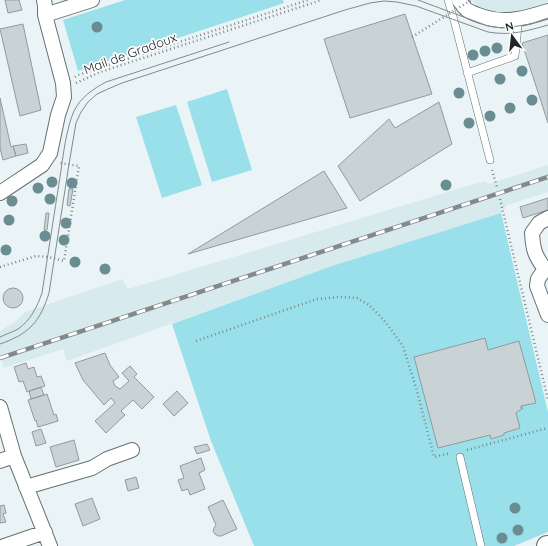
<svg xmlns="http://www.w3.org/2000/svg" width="548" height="546" font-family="Quicksand,sans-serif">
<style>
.built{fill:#d7eaed}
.green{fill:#9ae0ea}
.building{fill:#c9d3d5;stroke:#919b9c}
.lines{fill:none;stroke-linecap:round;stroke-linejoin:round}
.service-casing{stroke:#677071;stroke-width:8}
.minor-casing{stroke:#677071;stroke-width:16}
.secondary-casing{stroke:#677071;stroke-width:22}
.path{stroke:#808788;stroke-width:2.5;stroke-dasharray:1 3;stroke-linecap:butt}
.service{stroke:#fff;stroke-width:7}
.minor{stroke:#fff;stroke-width:14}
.secondary{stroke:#fff;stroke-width:20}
.tram{stroke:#838a8b;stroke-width:1}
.rail-casing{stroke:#838a8b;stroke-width:4.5}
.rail{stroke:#fff;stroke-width:3;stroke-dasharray:9;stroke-linecap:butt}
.path-bridge{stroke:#808788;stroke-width:2.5;stroke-dasharray:1 3;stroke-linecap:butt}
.tree{fill:#698d91}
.labels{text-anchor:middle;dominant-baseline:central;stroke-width:3.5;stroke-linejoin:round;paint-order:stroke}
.street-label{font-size:13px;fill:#212525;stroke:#fff}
</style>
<rect width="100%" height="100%" fill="#eaf4f6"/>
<path class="built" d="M472,0H548V2L519,12L494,13L478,7Z
M548,165V192L507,205L501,213L332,266L67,361L63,349L4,368L0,354V331L16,321L25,312L122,279L128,289L484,181L489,184Z"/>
<path class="green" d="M125,0H283L284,3L78,71L63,20Z
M227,89L252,170L212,182L187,102Z
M176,105L202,185L162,198L136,117Z
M501,213L548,412V532L514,546H254L211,441L172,324L332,266Z"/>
<path class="building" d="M5,0H19L22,10L8,13Z
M405,14L432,94L350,118L324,39Z
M23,24L41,110L20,116L0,29Z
M548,35V123L522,43Z
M0,98L11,147L13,146L16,156L3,160L0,148Z
M439,102L452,144L360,201L338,166L389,119L395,128Z
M26,144L28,153L16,156L13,146Z
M324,171L347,208L188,254Z
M69,189H73L70,206L67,205Z
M548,198V210L523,218L520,207Z
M46,213H49L47,230H44Z
M3 298a10 10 0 1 1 20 0a10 10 0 1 1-20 0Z
M485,338L488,350L519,341L536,403L521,406V408H523L516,413L520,428L504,433V435L491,439L490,435L438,448L414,357Z
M105,353L110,365L119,377L113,381L115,386L120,389L129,381L122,373L130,366L137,374L134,377L154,397L142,409L133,400L121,411L125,415L106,433L95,421L115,403L111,398L104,405L83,380L75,363Z
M26,363L28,369L34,367L37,377L41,376L45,386L27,392L23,381L19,382L14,367Z
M41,387L44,395L31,399L29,391Z
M177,391L188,403L174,416L163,404Z
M47,394L54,415L56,414L58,421L38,427L36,420L35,421L28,400Z
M41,429L46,443L36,446L32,432Z
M74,440L79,460L56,467L50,447Z
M207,444L210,450L197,454L194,447Z
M201,458L205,470L199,473L205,489L190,495L188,489L182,491L178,480L184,478L180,466Z
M136,477L139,488L128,491L125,480Z
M92,498L100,519L83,526L75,504Z
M223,500L237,529L221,536H218L215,534L213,531L214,528L216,525L208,507Z
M4,505L6,513L3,514L6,522L0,523V506Z"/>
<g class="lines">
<defs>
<path id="service" d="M448,0L454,20L490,160
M467,73L515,56L518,26V20
M460,457L481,546"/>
<path id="minor" d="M459,0C461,3 463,7 467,10C472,13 478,15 484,17C506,24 526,18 548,11
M45,15L92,0
M0,193L42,165L50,153L58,115L64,97L63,83L45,15V6L44,0
M545,269C535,256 533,250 532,233L539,223L548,218
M548,269H545L538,279L537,286L548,315
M0,407L14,456L50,546
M0,461L14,456
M26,487L92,468L107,459L132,450
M4,546L45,532"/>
<path id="secondary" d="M547,546H548"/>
</defs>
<use href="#service" class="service-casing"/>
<use href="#minor" class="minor-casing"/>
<use href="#secondary" class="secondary-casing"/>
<path class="path" d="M75,77L78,75L308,0
M76,83L100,72L322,0
M492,170L497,187
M500,199L548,400
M0,267L36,256L48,257L64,261L79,166L60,163
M196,341L317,299L341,297L357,298L369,305L378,314L387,324L403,346L417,391L434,457L451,453
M467,450L548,428"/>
<use href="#service" class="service"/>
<use href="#minor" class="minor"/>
<use href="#secondary" class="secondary"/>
<path class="tram" d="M418,0L488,26L502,28L518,26L531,24L548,18
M0,337C6,334 13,332 18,329C31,320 37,307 42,293C48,254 54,215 60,177C63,157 66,129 74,111C81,97 93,89 106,82L229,42
M0,344C29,334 40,322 49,293L69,164L76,123L81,112L88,102L97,94L108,89L122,83L345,10L370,3L384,1L397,2L416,6L488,32C510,36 527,31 548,25"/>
<defs>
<path id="rail" d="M0,358L548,177"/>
</defs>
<use href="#rail" class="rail-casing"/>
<use href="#rail" class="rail"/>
<path class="path-bridge" d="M412,37L471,0"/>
</g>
<g class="tree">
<circle cx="97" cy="27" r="5.5"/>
<circle cx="497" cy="48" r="5.5"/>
<circle cx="485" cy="51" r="5.5"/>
<circle cx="473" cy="55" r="5.5"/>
<circle cx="522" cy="71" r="5.5"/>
<circle cx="500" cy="79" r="5.5"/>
<circle cx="459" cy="93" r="5.5"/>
<circle cx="532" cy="100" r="5.5"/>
<circle cx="510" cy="108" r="5.5"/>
<circle cx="490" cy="116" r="5.5"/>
<circle cx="469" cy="123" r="5.5"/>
<circle cx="52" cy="182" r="5.5"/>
<circle cx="72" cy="183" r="5.5"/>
<circle cx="446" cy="185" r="5.5"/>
<circle cx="38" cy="188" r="5.5"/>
<circle cx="50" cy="199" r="5.5"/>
<circle cx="12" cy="201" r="5.5"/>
<circle cx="9" cy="220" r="5.5"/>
<circle cx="66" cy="223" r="5.5"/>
<circle cx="45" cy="236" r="5.5"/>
<circle cx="64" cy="240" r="5.5"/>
<circle cx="6" cy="250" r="5.5"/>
<circle cx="75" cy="262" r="5.5"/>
<circle cx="105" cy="269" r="5.5"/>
<circle cx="515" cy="508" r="5.5"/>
<circle cx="518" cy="530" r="5.5"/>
<circle cx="502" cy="538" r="5.5"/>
</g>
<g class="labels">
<g class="street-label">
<text transform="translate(130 53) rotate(-20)">Mail de Gradoux</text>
</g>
</g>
<g transform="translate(512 36) rotate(345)" stroke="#ffffff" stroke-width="3" paint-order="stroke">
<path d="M0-3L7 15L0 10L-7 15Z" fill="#212525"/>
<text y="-6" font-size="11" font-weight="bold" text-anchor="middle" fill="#212525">N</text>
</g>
</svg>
